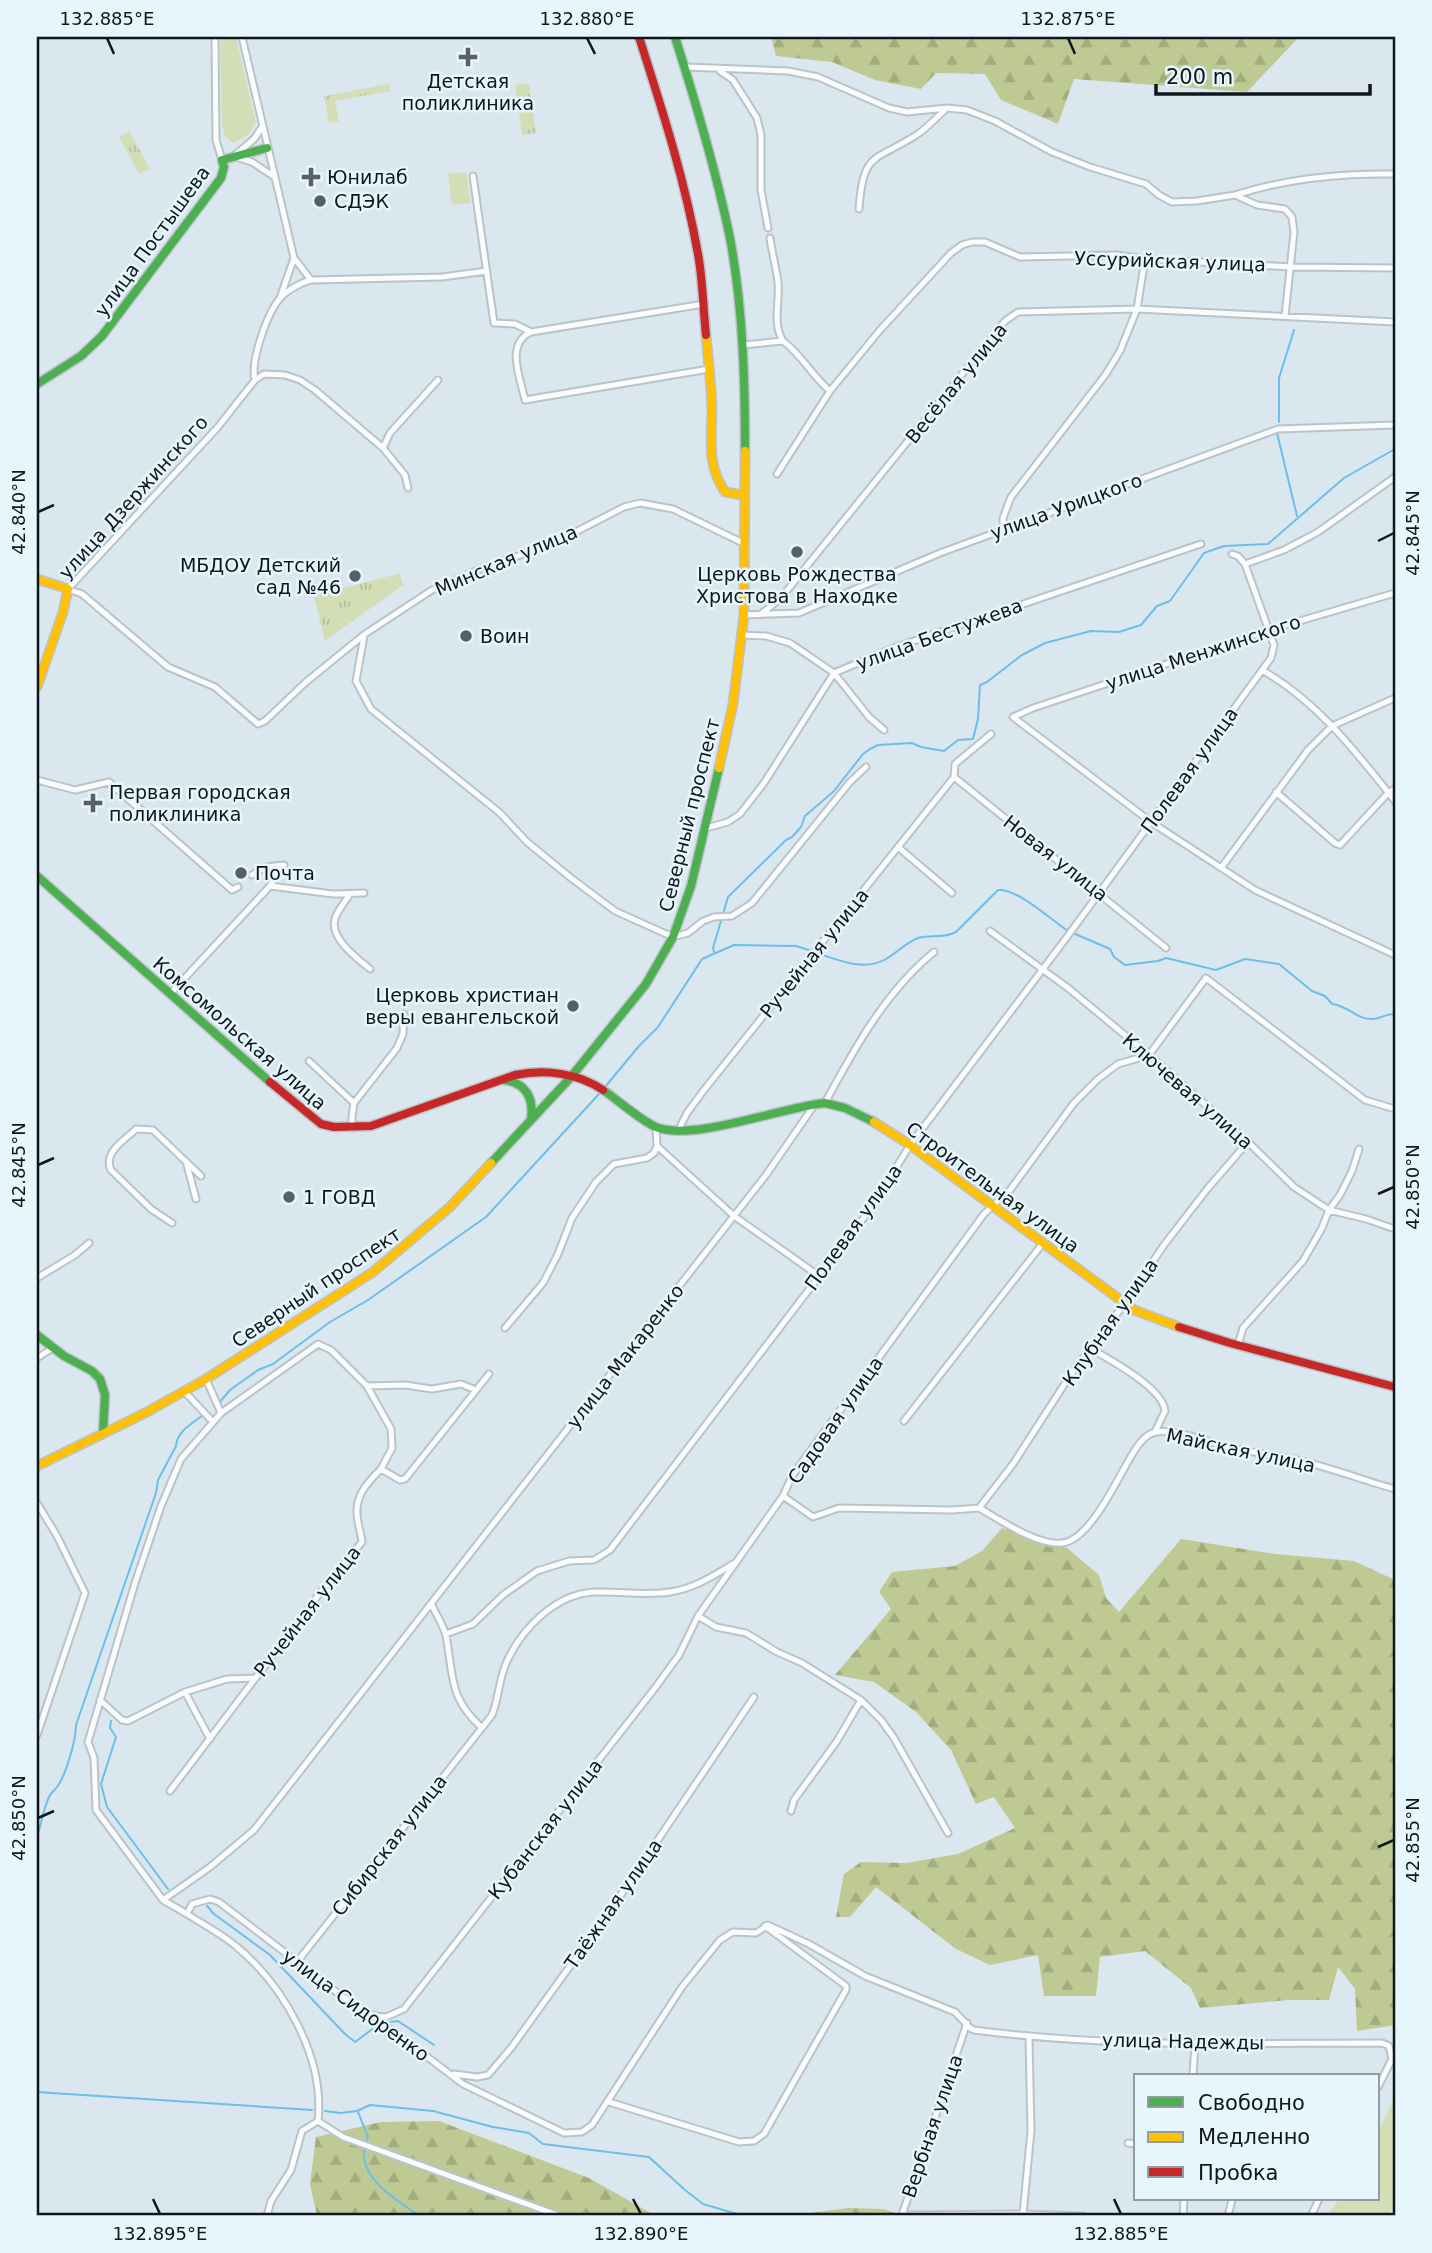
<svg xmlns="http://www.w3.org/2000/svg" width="1432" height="2253" font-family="'DejaVu Sans',sans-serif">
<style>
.green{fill:#d3deb6}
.forest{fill:url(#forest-firs)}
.park{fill:url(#park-tufts)}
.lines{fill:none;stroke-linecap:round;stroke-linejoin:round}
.stream{stroke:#6cbfe8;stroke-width:2}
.street-casing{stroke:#bac3c8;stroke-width:9}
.fast-casing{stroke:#bac3c8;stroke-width:11}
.slow-casing{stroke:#bac3c8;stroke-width:11}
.jam-casing{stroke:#bac3c8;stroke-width:11}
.street{stroke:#fafbfc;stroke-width:5}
.fast{stroke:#4caf50;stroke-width:8}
.slow{stroke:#ffc107;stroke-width:8}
.jam{stroke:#c62828;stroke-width:8}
.ticks{fill:none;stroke:#0f171c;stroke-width:2.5}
.poi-dot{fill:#566066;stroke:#e7f5fd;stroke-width:2.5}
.labels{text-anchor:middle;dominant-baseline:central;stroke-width:5;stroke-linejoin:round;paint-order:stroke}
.poi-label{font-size:19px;fill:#0f171c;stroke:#e7f5fd;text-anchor:start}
.street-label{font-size:19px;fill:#0f171c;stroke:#e7f5fd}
.neatline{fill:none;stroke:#0f171c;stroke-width:2.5}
.ticks-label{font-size:18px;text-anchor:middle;fill:#0f171c}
</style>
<defs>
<pattern id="forest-firs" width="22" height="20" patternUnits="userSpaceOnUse" patternTransform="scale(1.75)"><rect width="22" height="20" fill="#bfc993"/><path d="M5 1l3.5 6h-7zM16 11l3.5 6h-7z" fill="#a3ac7e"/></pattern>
<pattern id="park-tufts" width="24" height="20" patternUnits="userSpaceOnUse" patternTransform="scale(1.75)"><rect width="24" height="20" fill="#d3deb6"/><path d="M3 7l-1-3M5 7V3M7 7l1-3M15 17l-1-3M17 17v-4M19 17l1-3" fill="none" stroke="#b4be9c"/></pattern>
</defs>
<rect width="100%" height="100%" fill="#dbe7ee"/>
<path class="green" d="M220,37H236L256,123L249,134L234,143L224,136L222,124Z
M466,172L471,203L452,205L448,174Z
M1395,2097V2205L1388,2216H1327L1339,2199H1378V2132Z"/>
<path class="forest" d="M771,37H1299L1247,92L1074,79L1058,124L1001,100L985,74L936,73L921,89L875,80L832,62L776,56Z
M1002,1528L1067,1548L1099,1575L1106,1598L1119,1612L1181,1539L1275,1554L1354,1561L1395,1580V2025L1357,2031L1355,1989L1338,1967L1329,2000H1288L1200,2008L1191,1988L1145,1951L1100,1957L1096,1996H1044L1038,1955L990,1965L956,1949L876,1887L850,1917H836L844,1874L861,1862L906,1863L958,1854L1015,1828L994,1797L976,1804L951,1750L916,1712L874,1682L835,1675L891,1609L879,1592L892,1572L955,1566L982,1551Z
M439,2121L589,2178L656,2216H317L310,2184L316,2137L381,2122Z
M848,2208L884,2209L903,2216H788Z"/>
<path class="park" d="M529,83L536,133L522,135L515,85Z
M389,84L390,91L335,101L339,121L329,123L324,96Z
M129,131L150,169L139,174L119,137Z
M400,573L403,585L325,641L314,596Z"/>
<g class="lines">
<path class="stream" d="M1279,422V378L1294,330
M1277,433L1297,516
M1073,933L1110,949L1114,957L1125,965L1158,961L1166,958L1216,970L1245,959L1279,964L1312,991L1325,996L1332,1004C1349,1006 1357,1020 1373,1019C1381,1019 1385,1013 1395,1014
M714,952L713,948L728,897L786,840L792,837L801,827L805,816L834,791L863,754L870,749L878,745L912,743L921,747L944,751L958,740L973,739L978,719L980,685L987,682L1022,655L1045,643L1091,631L1119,632L1141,625L1157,606L1170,601L1204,553L1224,546L1268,544L1344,478L1395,449
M817,953C839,960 863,972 886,959C897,953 905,943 918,938C931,934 943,939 956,932L998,890C1017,888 1051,920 1068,931
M605,1087L639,1046L658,1027L702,959L734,945L796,946L812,951
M219,1403L230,1390L258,1370L273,1364L330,1322L368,1300L486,1217L599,1094
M111,1721L110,1728L116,1737L101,1784L107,1807L168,1889
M37,1837C42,1823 43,1808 50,1795C52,1792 55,1790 57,1787C66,1775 76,1740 76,1725L156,1493L158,1480L176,1446C177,1431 192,1424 203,1415
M207,1906L214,1914L270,1955L345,2034L355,2042L378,2025
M390,2022L398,2021L434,2045
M37,2092L312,2110
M325,2111L341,2113L357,2111L370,2105L433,2111L493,2127L529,2133L543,2144L649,2157L685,2190L703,2204L744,2216
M358,2112L368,2137L366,2143
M365,2148C357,2177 400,2203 420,2216"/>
<defs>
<path id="street" d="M242,37L294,258L311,280
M215,40L216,140L222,160
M685,67L788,71L818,77L889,108L907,112L947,108L967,110L995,121L1052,152L1090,167L1146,184L1159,195L1172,202L1197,201L1235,195L1257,205L1285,209L1292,217L1294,232L1285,316
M720,71L733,80L757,118L761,135V190L768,228
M235,155L254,139L262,127
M236,157L252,162L273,176
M473,176L494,323L515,324L531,332L704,304
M1235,195C1285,179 1343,173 1395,174
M859,209C863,150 875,162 918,134C928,127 937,117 947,108
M770,238C772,253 776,267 778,282C780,303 772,323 783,341
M280,298L294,258
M531,332C505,344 520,377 525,400L709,369
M743,345L783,341C802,355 812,376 830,391
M255,380C250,361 268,310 282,296C291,288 300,283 311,280L442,277L487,271
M383,448L390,433L438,380
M777,474L830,391L880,330L951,253L962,245L972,242H985L1020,257L1117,255L1145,259L1291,267L1395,268
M408,488L405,475L383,448L315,390L300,380L285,375L264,374L255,380L218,427L68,589L82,594L168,667L215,687L258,724L265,721L306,682L365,634L432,590L475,571L552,544L624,507L640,503L673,509L743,543
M1003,529V518L1011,497L1106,374L1120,351L1137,309L1145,259
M1232,554L1238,556L1245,564L1284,550L1318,532L1395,477
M1395,593L1269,630L1033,708L1013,717L1151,822L1255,890L1395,955
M761,614L781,598L1005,321L1018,312L1137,309L1395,322
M744,615L799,613L940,553L1278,429L1395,425
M742,635L766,636L790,643L834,673L869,717L884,730
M364,636L356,681L371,709L500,813L527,842L571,878L615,911L673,937L688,933L703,921L714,917L732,916L752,903L850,782L866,767
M1262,670C1317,701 1357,753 1395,801
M954,777L1166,948
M954,777L955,764L991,734
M37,780L75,790L109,782L232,890L238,887
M1276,792L1335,843L1340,845L1389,792L1395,789
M706,828L728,822L740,814L764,783L834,673L896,647L1201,544
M898,847L952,893
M1221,868L1308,750L1332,726L1395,698
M270,886L333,894L364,893
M350,894C345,902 337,911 335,919C329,938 358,959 370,969
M990,931L1068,988L1149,1055L1248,1142L1294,1187L1329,1210L1366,1219L1395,1229
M170,994L270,886L284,865L266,867L252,875
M309,1061L354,1103
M825,1103C854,1049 886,991 934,952
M352,1128V1116L354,1103L397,1048L403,1034L404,1014
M678,1131L687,1113L704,1090L954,777
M657,1146L734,1216L819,1276
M187,1165L196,1199
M172,1223L151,1209L111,1170C103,1152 124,1141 136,1129L153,1130L201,1176
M37,1278L75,1255L89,1243
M505,1328L543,1283L558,1254L572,1218L596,1182L614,1164L647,1158L654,1153L657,1146L656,1127
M1238,1345L1243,1328L1303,1261L1322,1228L1329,1210L1340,1195L1352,1171L1359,1149
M1090,1348C1110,1360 1163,1388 1165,1411L1155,1432
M37,1358L53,1348
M206,1379L221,1413
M367,1386L405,1385L432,1389L461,1384L476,1390
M184,1391L213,1422
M904,1421L1043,1243
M381,1469L392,1448L391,1429L367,1386L331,1350L318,1344L221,1413L181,1459L161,1506L135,1583L88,1742L94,1758L96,1810L163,1900L187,1914L192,1904L210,1899L219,1902L339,1994L372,2015L463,2084L564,2133L582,2132L592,2125L682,1987L720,1940L733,1932L756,1933L768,1925L809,1944L865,1976L955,2012L970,2028L974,2030C1109,2048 1246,2043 1382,2043L1389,2046L1392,2059L1378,2087
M783,1496L813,1517L839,1508L952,1510L979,1508
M37,1503L57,1536L85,1593L37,1735
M979,1508C1000,1520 1038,1546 1062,1543C1089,1541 1117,1480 1130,1458C1136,1448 1144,1434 1156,1432C1177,1429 1204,1441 1224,1446C1247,1452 1270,1454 1292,1459C1328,1466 1361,1480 1395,1489
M979,1508L1013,1464L1071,1374L1125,1303L1164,1245L1208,1188L1248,1142
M432,1605C436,1615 444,1626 446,1636C454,1677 448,1697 482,1728
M698,1616L716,1627L746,1633L777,1652L802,1663L861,1700L881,1720L894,1738L948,1833
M446,1634L473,1624L503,1595L537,1571L569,1561L594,1560L610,1550L872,1207L910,1145L1067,937L1271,658L1274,645L1245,564
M185,1692L227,1679L255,1678
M100,1700L122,1720L128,1721L185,1692L210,1739
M170,1791L329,1581L362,1542C361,1532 357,1523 357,1513C356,1494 369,1481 381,1469L400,1480L405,1479L489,1374
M791,1811L794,1800L837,1741L861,1700
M163,1900L210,1867L254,1830L766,1175L815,1104
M187,1914C204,1925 222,1934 237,1947C284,1986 325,2058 318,2121L343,2137L560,2216
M297,1962L492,1715C500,1695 498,1679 508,1659C524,1626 557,1594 594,1592C619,1591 645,1596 670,1592C693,1589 713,1576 733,1564
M375,2016L386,2017L404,2009L655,1688L679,1655L698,1616L783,1496L792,1476L984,1214L1010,1190L1074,1103L1098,1079L1118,1064L1149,1055L1206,978L1365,1100L1395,1109
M967,2023L902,2215L1023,2214L1084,2216
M454,2074L477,2077L488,2075L511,2048L614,1905L754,1697
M1193,2076L1195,2043
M609,2102L739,2142L754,2141L764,2134L846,1990V1986L765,1926
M1128,2143L1136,2144
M1023,2214L1031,2131L1029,2037
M267,2216L271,2201L291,2170L302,2131L318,2121
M1183,2216L1184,2199
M1228,2216L1232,2200
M1311,2216L1319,2199"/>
<path id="fast" d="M675,37C696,103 716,170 730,238C743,308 745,380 745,451
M37,384L81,356L102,336L221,178L224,167L222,160L267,148
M37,876L270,1082
M504,1080C526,1083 534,1098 531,1119
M603,1090C618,1100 641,1121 656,1127C693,1142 782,1107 825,1103L845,1108L874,1122
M491,1163L571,1077L646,984L673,937L691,886L719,768
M37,1335L64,1356L92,1371L100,1379L105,1395L103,1433"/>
<path id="slow" d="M706,335C708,358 711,383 712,407C712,438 706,464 725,492L743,495
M37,579L68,589L63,612L37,687
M719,768L733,704L744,615L745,451
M874,1122L910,1145L1134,1310L1179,1327
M37,1466L145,1413L206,1379L373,1272L450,1207L491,1163"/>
<path id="jam" d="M639,37C662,109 685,180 698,254C703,281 703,308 706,335
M270,1082L321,1124L334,1127L371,1126L515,1075C545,1069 578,1073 603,1090
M1179,1327L1230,1343L1395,1387"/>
</defs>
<use href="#street" class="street-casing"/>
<use href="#fast" class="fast-casing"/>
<use href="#slow" class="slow-casing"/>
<use href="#jam" class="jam-casing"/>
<use href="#street" class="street"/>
<use href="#fast" class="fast"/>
<use href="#slow" class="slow"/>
<use href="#jam" class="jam"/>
</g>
<path class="ticks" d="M107,38L114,54M587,38L595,54M1068,38L1075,54M38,512L54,505M1378,541L1394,533M38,1165L54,1158M1378,1194L1394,1187M38,1818L54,1811M1378,1847L1394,1840M153,2199L160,2214M633,2199L641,2214M1114,2199L1121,2214"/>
<g class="poi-dot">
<path d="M464.5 46.5h7v7h7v7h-7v7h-7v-7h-7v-7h7z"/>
<path d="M307.5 166.5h7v7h7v7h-7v7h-7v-7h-7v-7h7z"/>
<circle cx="320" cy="201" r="7"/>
<circle cx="797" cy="552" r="7"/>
<circle cx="355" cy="576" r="7"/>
<circle cx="466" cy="636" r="7"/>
<path d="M89.5 792.5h7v7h7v7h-7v7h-7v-7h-7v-7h7z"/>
<circle cx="241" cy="873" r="7"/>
<circle cx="573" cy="1006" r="7"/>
<circle cx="289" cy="1197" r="7"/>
</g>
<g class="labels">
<g class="poi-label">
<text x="468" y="81" text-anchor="middle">Детская<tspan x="468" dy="22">поликлиника</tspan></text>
<text x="327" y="177">Юнилаб</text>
<text x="334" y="201">СДЭК</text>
<text x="341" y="565" text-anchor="end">МБДОУ Детский<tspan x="341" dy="22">сад №46</tspan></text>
<text x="797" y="574" text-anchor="middle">Церковь Рождества<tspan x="797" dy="22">Христова в Находке</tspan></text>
<text x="480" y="636">Воин</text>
<text x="109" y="792">Первая городская<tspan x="109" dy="22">поликлиника</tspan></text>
<text x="255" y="873">Почта</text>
<text x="559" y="995" text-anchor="end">Церковь христиан<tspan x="559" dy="22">веры евангельской</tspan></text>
<text x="303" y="1197">1 ГОВД</text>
</g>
<g class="street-label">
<text transform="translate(152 241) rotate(-54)">улица Постышева</text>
<text transform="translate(1170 261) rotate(2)">Уссурийская улица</text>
<text transform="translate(956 383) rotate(-51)">Весёлая улица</text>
<text transform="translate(133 497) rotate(-48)">улица Дзержинского</text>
<text transform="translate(1066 506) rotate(-20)">улица Урицкого</text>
<text transform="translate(506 560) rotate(-23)">Минская улица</text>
<text transform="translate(939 634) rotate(-20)">улица Бестужева</text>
<text transform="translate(1203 652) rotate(-18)">улица Менжинского</text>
<text transform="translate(1189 770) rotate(-54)">Полевая улица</text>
<text transform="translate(689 815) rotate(-76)">Северный проспект</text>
<text transform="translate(1056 858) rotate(38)">Новая улица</text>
<text transform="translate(814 953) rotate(-51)">Ручейная улица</text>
<text transform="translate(240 1033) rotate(41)">Комсомольская улица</text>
<text transform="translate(1188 1091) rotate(41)">Ключевая улица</text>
<text transform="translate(993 1187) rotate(36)">Строительная улица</text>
<text transform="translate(853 1227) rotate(-54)">Полевая улица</text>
<text transform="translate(316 1287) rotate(-34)">Северный проспект</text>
<text transform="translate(1110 1322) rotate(-55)">Клубная улица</text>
<text transform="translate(625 1356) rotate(-52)">улица Макаренко</text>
<text transform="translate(835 1420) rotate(-55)">Садовая улица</text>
<text transform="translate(1241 1450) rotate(12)">Майская улица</text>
<text transform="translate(307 1611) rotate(-52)">Ручейная улица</text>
<text transform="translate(545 1829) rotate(-52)">Кубанская улица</text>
<text transform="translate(389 1845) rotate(-52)">Сибирская улица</text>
<text transform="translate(613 1904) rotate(-55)">Таёжная улица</text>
<text transform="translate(356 2005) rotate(36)">улица Сидоренко</text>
<text transform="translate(1183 2041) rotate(1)">улица Надежды</text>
<text transform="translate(932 2126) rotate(-71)">Вербная улица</text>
</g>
</g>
<rect width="1432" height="2253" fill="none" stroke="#e7f5fd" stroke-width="77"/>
<rect x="1134" y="2074" width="245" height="126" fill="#e7f5fd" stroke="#919ca3" stroke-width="2"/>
<rect x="1148" y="2097" width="35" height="10" fill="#4caf50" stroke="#919ca3" stroke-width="2"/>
<text x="1198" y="2110" font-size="21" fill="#0f171c">Свободно</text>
<rect x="1148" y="2132" width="35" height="10" fill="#ffc107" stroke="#919ca3" stroke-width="2"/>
<text x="1198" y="2144" font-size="21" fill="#0f171c">Медленно</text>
<rect x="1148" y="2167" width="35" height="10" fill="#c62828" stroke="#919ca3" stroke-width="2"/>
<text x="1198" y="2180" font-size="21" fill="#0f171c">Пробка</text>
<path d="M1156 84v10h214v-10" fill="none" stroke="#0f171c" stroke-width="3.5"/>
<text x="1166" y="84" font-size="21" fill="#0f171c" stroke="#e7f5fd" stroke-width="5" paint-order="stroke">200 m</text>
<rect x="38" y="38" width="1356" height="2176" class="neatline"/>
<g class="ticks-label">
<text x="107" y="25">132.885°E</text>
<text x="587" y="25">132.880°E</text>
<text x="1068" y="25">132.875°E</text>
<text transform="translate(19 512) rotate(-90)" y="6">42.840°N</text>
<text transform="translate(1413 533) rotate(-90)" y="6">42.845°N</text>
<text transform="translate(19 1165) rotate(-90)" y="6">42.845°N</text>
<text transform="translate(1413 1187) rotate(-90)" y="6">42.850°N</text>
<text transform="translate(19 1818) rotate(-90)" y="6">42.850°N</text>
<text transform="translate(1413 1840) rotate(-90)" y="6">42.855°N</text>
<text x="160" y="2240">132.895°E</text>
<text x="641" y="2240">132.890°E</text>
<text x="1121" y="2240">132.885°E</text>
</g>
</svg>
